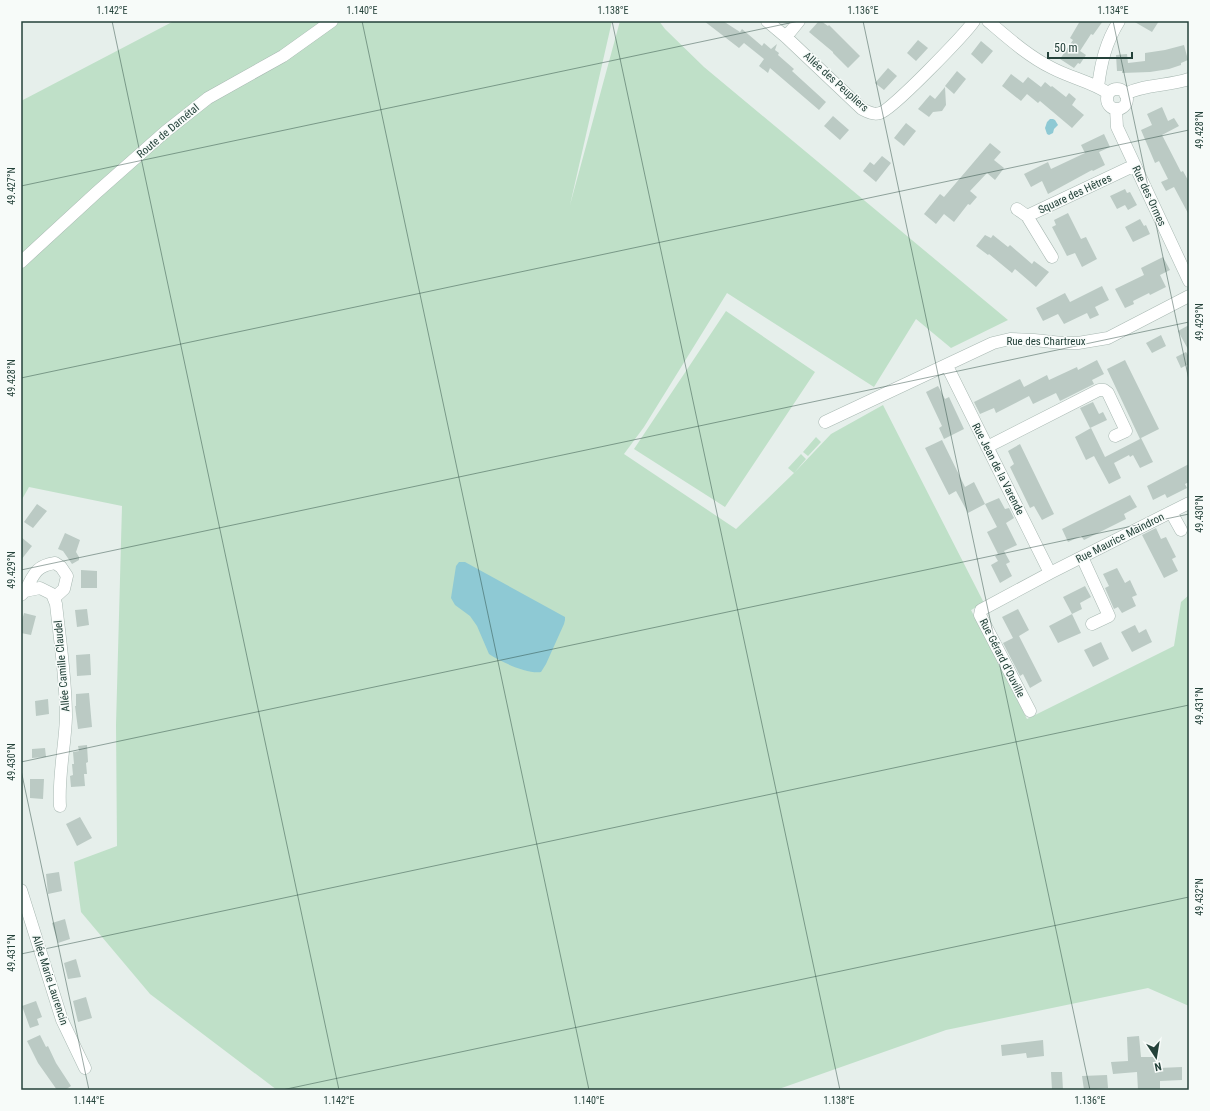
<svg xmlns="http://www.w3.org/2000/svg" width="1210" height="1111" font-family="'Roboto Condensed',sans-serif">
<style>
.green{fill:#bfe0c8}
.water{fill:#8ec9d4}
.building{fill:#bbcac4}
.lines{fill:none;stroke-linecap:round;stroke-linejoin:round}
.minor-casing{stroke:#a8b8b2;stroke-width:13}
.minor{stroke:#fff;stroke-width:12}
.ticks{fill:none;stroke:#24423a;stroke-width:1;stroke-opacity:0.45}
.labels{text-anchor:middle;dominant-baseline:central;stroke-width:3;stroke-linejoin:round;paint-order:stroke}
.street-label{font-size:11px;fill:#24423a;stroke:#f7fbf9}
.neatline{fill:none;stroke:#24423a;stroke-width:1.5}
.ticks-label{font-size:10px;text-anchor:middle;fill:#24423a}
</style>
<rect width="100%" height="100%" fill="#e6efeb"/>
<path class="green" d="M174,21H612L570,205L620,21H659L665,29L704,67L1008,320L951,348L916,319L874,387L727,293L644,427L624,454L736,529L794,473L788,468L801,454L806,459L794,473L831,434L883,405L984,603L971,610L1027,719L1174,646L1181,602L1189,595V1006L1148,988L946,1030L776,1090H277L150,994L81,912L74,862L117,846L116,725L122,506L29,487L21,501V101Z
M726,311L815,372L725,507L634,449Z
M816,437L821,442L808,456L803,452Z"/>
<path class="water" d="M1050,119H1053L1055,120L1058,125L1054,129L1053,133L1049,135L1047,134L1045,128L1047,122Z
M459,562H465L565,617V620L564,624L546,664L541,672C527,674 501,662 489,654L477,626L470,616L455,605L451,598L456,566Z"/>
<path class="building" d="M704,21H723L740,32L742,29L762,46L764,43L771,49L777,44L775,50L779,53L778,55L794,69L792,71L826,102L819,110L770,68L768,73L759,66L764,59L744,43L739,48Z
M819,21H821L828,26L829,25L860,56L848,68L833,53V52L809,32Z
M1080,21H1103L1093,35L1091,34L1080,51L1086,55L1080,64L1078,63L1074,68L1060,59L1073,40L1070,38Z
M1133,21H1159L1152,32Z
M918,40L928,48L916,61L907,53Z
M981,41L993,51L982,64L971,54Z
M1184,45L1188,60L1181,63V65L1169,69L1150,72L1122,73V71H1117L1116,55L1127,54L1128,63L1145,61V53L1165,50Z
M888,68L897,76L884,90L875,83Z
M957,71L966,79L954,94L945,86Z
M1011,74L1023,83L1028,77L1041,87L1045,82L1051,87L1052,86L1066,97L1069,93L1076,99L1072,105L1084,115L1072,128L1040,101L1038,103L1027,94L1021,101L1002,86Z
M945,87L946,105L942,111L933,112L929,117L918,109L930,95L935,99Z
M1162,107L1168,121L1174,118L1179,126L1162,135L1181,172L1183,171L1189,182V215L1174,187L1166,191L1161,182L1168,179L1159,161L1155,163L1141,130L1152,125L1147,114Z
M833,116L849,130L840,140L824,126Z
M906,123L916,131L904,146L894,138Z
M1104,134L1110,147L1099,152L1105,165L1093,171L1092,170L1048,194L1042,181L1031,187L1024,174L1048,162L1051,169L1085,153L1081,145Z
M990,143L1001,152L994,160L1004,168L995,180L987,173L970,191L977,197L970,205L968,204L954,222L944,214L936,224L924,214L940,194L944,197Z
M882,156L891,163L876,182L863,171L870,162L874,165Z
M1125,189L1127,193L1130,192L1137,205L1128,210L1125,205L1117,209L1110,196Z
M1068,213L1081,239L1086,237L1097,259L1082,267L1075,253L1067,256L1052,227L1056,225L1054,220Z
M1140,219L1144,226L1146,225L1150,234L1133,242L1125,227Z
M985,235L991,238L993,235L1008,247L1010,245L1032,264L1034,261L1049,272L1036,287L1015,269L1012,273L989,254L988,255L976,246Z
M1163,257L1170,270L1160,275L1166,287L1150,295L1149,293L1133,301L1134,304L1125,308L1115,289L1144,275L1141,268Z
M1102,286L1109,300L1095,307L1099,315L1090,319L1087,313L1064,324L1058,314L1043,321L1036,308L1065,293L1070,302Z
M1189,325V351L1178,331Z
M1161,335L1166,346L1152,353L1146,343Z
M1186,352L1189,357V364L1181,368L1176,357Z
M1097,360L1104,374L1092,380L1094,384L1060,401L1056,393L1033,404L1029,396L996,413L994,408L980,414L974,402L1020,379L1024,387L1047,375L1049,380L1077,367L1078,370Z
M1125,360L1159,429L1141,438L1153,462L1140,468L1133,455L1130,457L1129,455L1114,463L1121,478L1109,484L1094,456L1086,460L1075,437L1091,428L1105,457L1140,439L1107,369Z
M938,386L945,399L949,397L964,429L944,439L939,428L942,426L926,392Z
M1093,402L1099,414L1103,412L1107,420L1090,428L1080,408Z
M942,440L965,487L974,482L985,504L968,513L956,491L949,495L925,448Z
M1020,444L1054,514L1042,520L1034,506L1030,508L1010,467L1014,464L1008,451Z
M1189,464V482L1185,484L1187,488L1167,498L1165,494L1153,500L1147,486Z
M1130,495L1137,507L1124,514L1126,519L1084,540L1081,536L1068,542L1062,529Z
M999,498L1005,509L1009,508L1014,518L1006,523L1017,545L1004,551L1010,562L1006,564L1012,576L1000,583L991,565L998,561L995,556L998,554L987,532L997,527L985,504Z
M37,504L47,511L33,528L24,522Z
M1156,528L1161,539L1166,537L1176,557L1172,559L1178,571L1164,578L1142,535Z
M65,533L80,540L76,552L79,557V560L72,564L63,551L58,549Z
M21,537L32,546L21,560Z
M1117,568L1125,583L1130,580L1137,595L1132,597L1136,606L1122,613L1118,607L1114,609L1105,588L1109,586L1103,574Z
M81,570L97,571V588H81Z
M1085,586L1091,597L1080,603L1082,609L1072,614L1063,597Z
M87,609L89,625L77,627L75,610Z
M1018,609L1029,630L1019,636L1042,681L1030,688L1023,674L1020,676L1003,643L1013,638L1002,617Z
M24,613L36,616L31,635L21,633V624Z
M1072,614L1081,633L1058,643L1049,626Z
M1135,625L1139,633L1146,629L1152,642L1132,652L1121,632Z
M1101,642L1109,659L1093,667L1084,650Z
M90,654L91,675L77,676L76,655Z
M89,693L92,727L78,729L75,706H76V694Z
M48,699L49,714L36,716L35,701Z
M87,745L88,762L86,763L87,774H84L85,786L71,787L70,776L73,775L72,764H74L73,752L79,751L78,746Z
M45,748L46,757L32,758V749Z
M30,779H44L43,799L30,798Z
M80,817L92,838L77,846L66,824Z
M59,872L62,891L48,894L46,874Z
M65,919L70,939L58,943L52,923Z
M76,959L81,977L68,979L64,963Z
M86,997L92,1018L78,1022L73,1001Z
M36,1001L42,1017L37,1019L39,1025L30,1028L22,1006Z
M40,1035L46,1047L48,1046L56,1063L71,1086L65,1090H57L38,1063L27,1041Z
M1139,1036L1141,1057H1158L1159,1068L1182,1067V1080L1160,1081V1090H1138L1137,1072L1113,1074L1111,1062L1128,1061L1127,1037Z
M1043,1040L1044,1056L1027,1058L1026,1053L1002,1056L1001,1045Z
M1051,1072H1062L1063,1090H1052Z
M1107,1075L1108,1088L1084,1090L1082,1076Z"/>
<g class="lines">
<defs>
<path id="minor" d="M767,21L786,37L862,109C868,112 873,115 880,113C891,111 965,34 974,21
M988,21C1008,38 1028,56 1052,68C1071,78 1092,82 1108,93
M786,37L799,21
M1098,87C1101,62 1106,42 1119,21
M1107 99a10 10 0 1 1 20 0a10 10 0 1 1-20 0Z
M1125,94C1145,84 1169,86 1189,79
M1116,109L1117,127L1189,281
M1017,209L1027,216L1135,165
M1027,216L1052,257
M21,262L96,193L165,132L208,98L283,56L332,21
M947,366L1050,573
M825,422L993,343L1010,339L1034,340L1062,343H1078L1108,338L1189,296
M987,447L1099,390H1104L1108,393L1126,431L1115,436
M1171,512L1181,530
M1082,557L1109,616L1092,624
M25,591C34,575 35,566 55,563L61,567L67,576L64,589L54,598
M21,595L25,591L40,588L52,594L56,604C60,641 66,679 66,717C65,747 58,776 60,806
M1030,711L980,615L981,610L1050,573L1189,503
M21,890L62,1020L85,1068"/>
</defs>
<use href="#minor" class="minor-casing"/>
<use href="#minor" class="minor"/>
</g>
<path class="ticks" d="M112,21L339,1090M362,21L589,1090M612,21L840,1090M863,21L1090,1090M1113,21L1189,380M21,186L799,21M21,378L1189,130M21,570L1189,322M21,762L1189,514M21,770L89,1090M21,954L1189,705M282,1090L1189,897M1185,1090L1189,1089"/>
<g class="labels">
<g class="street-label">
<text transform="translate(836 82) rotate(42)">Allée des Peupliers</text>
<text transform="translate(168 131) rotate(-40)">Route de Darnétal</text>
<text transform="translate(1075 194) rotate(-25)">Square des Hêtres</text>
<text transform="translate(1149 196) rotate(65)">Rue des Ormes</text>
<text x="1046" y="341">Rue des Chartreux</text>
<text transform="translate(998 469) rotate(63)">Rue Jean de la Varende</text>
<text transform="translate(1120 538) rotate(-27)">Rue Maurice Maindron</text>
<text transform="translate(1002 658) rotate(63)">Rue Gérard d'Ouville</text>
<text transform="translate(62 666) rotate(-95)">Allée Camille Claudel</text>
<text transform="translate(50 980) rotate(72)">Allée Marie Laurencin</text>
</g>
</g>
<rect width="1210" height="1111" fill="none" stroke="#f7fbf9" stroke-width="44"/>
<g transform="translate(1156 1057) rotate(168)" stroke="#f7fbf9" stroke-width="3" paint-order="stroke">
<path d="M0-3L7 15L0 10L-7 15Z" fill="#24423a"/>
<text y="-6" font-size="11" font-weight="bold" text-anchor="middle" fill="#24423a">N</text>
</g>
<path d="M1048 52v6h84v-6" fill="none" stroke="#24423a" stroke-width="2"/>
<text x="1054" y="52" font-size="12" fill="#24423a" stroke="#f7fbf9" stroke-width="3" paint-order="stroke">50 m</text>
<rect x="22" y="22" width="1166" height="1067" class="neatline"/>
<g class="ticks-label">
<text x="112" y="14">1.142°E</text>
<text x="362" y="14">1.140°E</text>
<text x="613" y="14">1.138°E</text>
<text x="863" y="14">1.136°E</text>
<text x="1113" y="14">1.134°E</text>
<text transform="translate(1199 130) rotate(-90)" y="4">49.428°N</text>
<text transform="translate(11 186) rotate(-90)" y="4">49.427°N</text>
<text transform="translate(1199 322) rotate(-90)" y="4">49.429°N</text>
<text transform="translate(11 378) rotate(-90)" y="4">49.428°N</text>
<text transform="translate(1199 514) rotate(-90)" y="4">49.430°N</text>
<text transform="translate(11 570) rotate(-90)" y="4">49.429°N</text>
<text transform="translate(1199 706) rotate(-90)" y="4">49.431°N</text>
<text transform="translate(11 762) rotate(-90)" y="4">49.430°N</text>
<text transform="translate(1199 897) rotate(-90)" y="4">49.432°N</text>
<text transform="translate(11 953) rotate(-90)" y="4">49.431°N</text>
<text x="89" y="1104">1.144°E</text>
<text x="339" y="1104">1.142°E</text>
<text x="589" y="1104">1.140°E</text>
<text x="839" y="1104">1.138°E</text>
<text x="1090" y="1104">1.136°E</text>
</g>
</svg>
